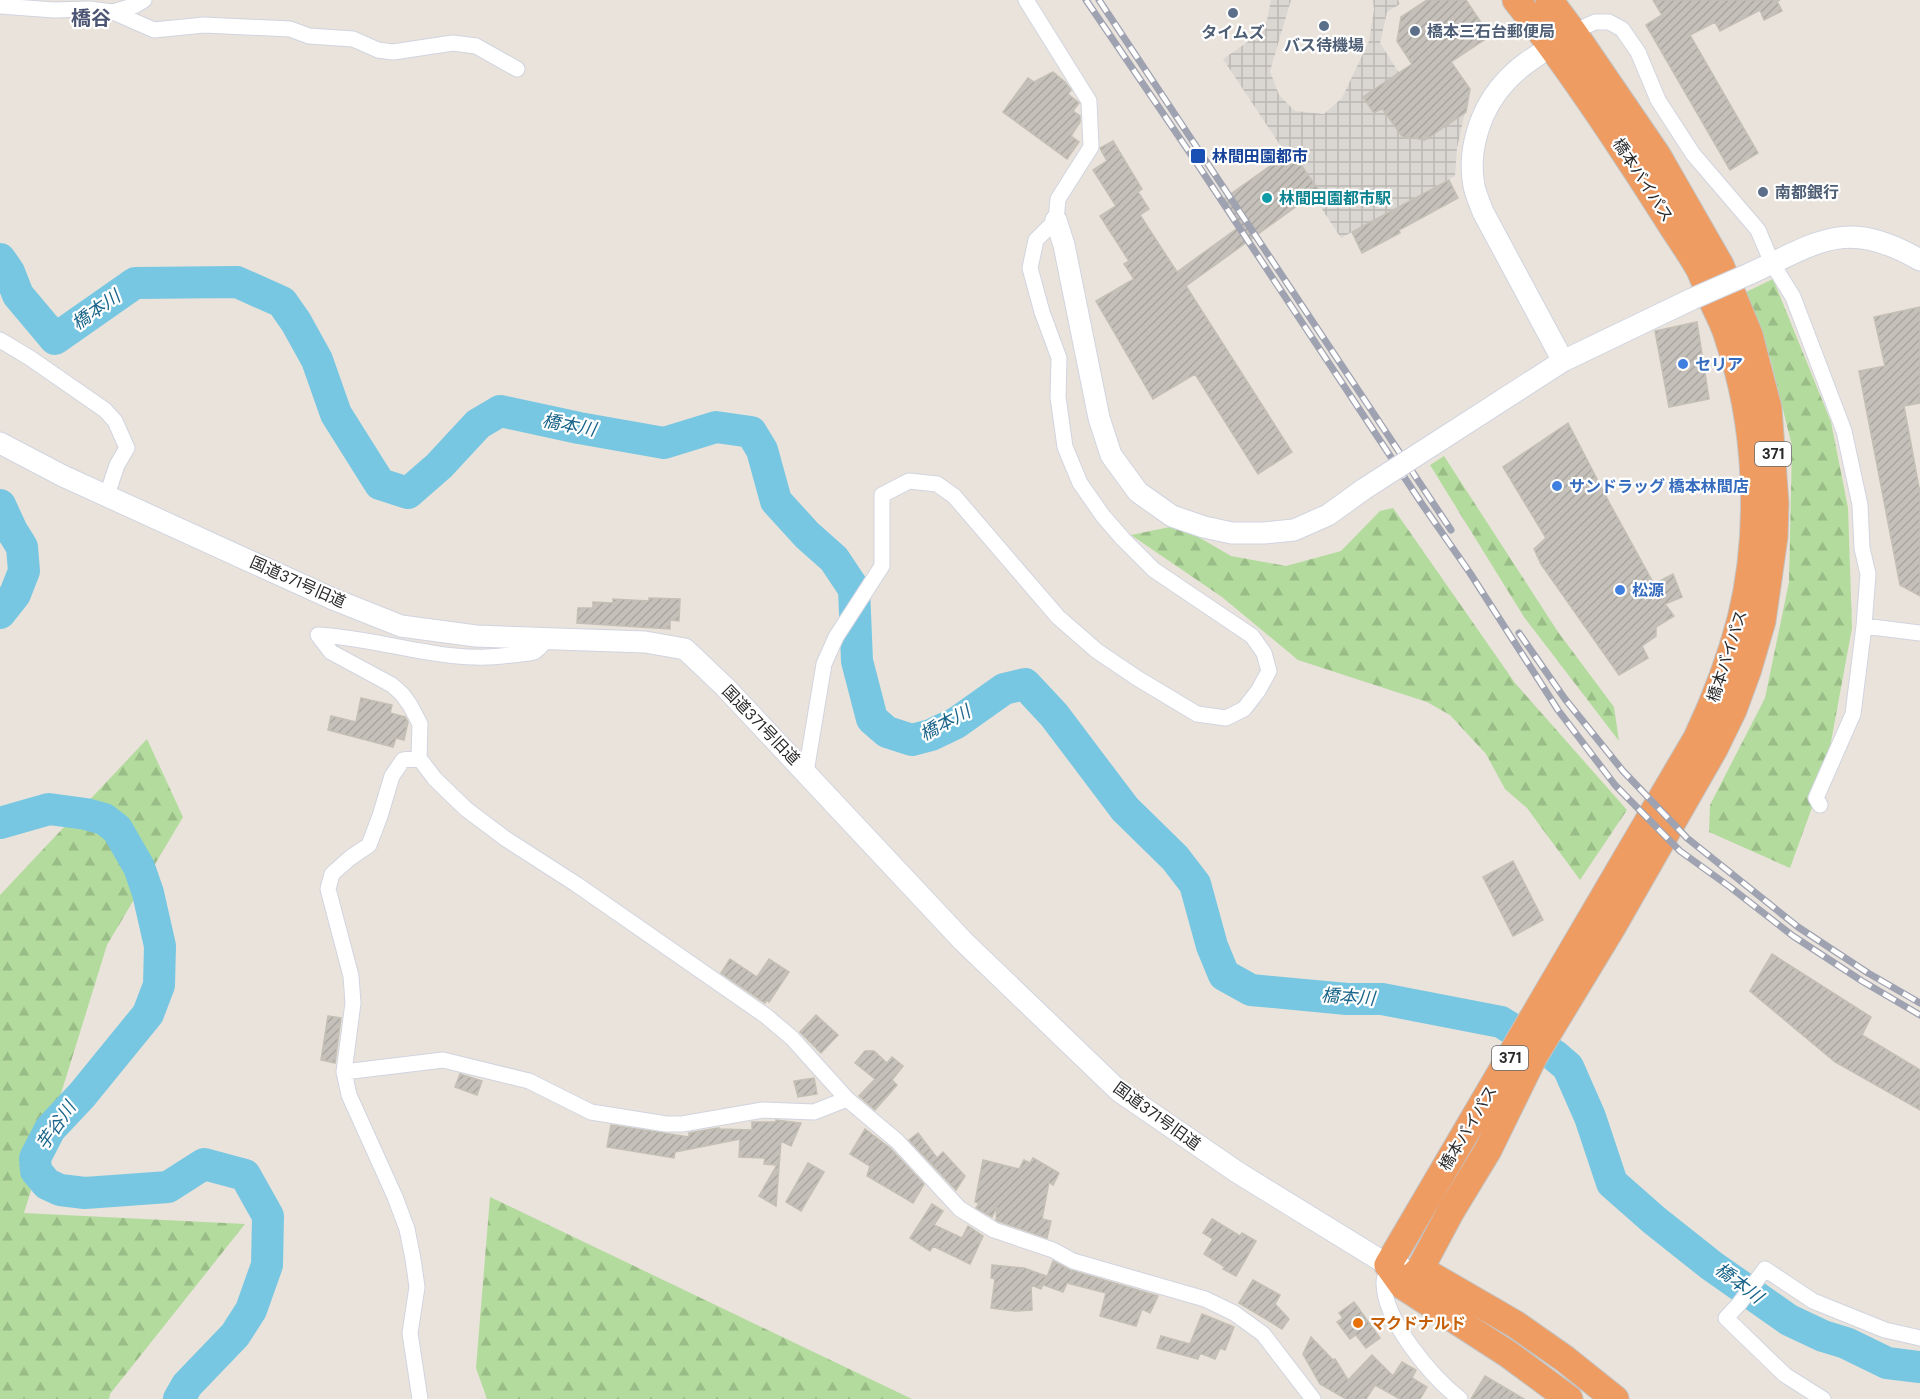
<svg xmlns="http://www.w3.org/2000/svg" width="1920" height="1399" font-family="'DM Sans','Noto Sans JP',sans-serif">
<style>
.forest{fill:url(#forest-firs)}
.plaza{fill:url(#plaza-grid)}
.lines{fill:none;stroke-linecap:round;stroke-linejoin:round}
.river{stroke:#78c7e2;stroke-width:32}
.building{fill:url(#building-hatch);stroke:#c4bfb5;stroke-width:1.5}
.street-casing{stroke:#d1d4e0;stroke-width:17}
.secondary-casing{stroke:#d1d4e0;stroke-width:23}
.highway-casing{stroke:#c3c3c3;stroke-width:29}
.street{stroke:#fff;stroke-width:15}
.secondary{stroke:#fff;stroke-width:21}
.highway{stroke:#ee9c62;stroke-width:27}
.rail-casing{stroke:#9fa2b1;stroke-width:7}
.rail{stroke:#fff;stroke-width:4.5;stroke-dasharray:14;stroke-linecap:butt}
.secondary-bridge-casing{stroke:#d1d4e0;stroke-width:23;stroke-linecap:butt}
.secondary-bridge{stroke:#fff;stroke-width:21}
.service-dot{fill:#5c6f8a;stroke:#fff;stroke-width:2}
.transit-dot{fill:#1a4fb4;stroke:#fff;stroke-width:2}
.culture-dot{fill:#0f9aa8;stroke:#fff;stroke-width:2}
.shop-dot{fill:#3f7fe0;stroke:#fff;stroke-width:2}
.food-dot{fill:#e8710a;stroke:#fff;stroke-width:2}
.labels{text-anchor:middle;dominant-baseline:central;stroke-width:4.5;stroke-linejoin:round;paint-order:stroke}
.shield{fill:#fff;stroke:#686868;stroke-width:1.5}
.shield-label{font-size:15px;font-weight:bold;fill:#282828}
.service-label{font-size:16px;font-weight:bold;fill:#4e5e75;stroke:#fff;text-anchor:start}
.transit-label{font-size:16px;font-weight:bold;fill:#164399;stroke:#fff;text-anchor:start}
.street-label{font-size:16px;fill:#282828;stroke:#fff}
.culture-label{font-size:16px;font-weight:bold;fill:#0d838f;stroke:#fff;text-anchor:start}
.shop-label{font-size:16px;font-weight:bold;fill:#366cbe;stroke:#fff;text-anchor:start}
.food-label{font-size:16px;font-weight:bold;fill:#c56008;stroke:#fff;text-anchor:start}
.water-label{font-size:18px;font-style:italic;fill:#1a658a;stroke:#fff}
.quarter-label{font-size:20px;font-weight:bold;fill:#4d5574;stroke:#fff}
</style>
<defs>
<pattern id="forest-firs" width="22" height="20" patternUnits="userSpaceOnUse" patternTransform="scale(1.5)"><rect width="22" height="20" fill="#b3db9d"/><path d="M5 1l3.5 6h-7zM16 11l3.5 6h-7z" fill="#9abc87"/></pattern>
<pattern id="plaza-grid" width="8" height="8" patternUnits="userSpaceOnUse" patternTransform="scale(1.5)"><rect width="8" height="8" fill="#dad6d2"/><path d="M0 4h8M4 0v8" fill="none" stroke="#bbb8b4"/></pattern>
<pattern id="building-hatch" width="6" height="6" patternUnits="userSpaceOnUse" patternTransform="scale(1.5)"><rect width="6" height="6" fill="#c5c1ba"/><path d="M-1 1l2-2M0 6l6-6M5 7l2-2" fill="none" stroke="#a9a6a0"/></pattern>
</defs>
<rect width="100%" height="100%" fill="#e9e3db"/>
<path class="forest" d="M1773,279L1831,422L1848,508L1852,628L1826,769L1790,868L1709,832L1710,805L1765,698L1789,582L1792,446L1770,357L1744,293Z
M1444,456L1558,632L1614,707L1619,741L1524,617L1430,465Z
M1393,508L1515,683L1627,810L1580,880L1527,808L1505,789L1486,754L1450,715L1427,702L1298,660L1222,597L1131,535L1170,527L1195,535L1231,556L1286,566L1341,551L1380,511Z
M147,739L183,817L107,945L24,1213L245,1224L110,1394L109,1399H0V895Z
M490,1197L912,1399H487L476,1368Z"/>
<path class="plaza" d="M1271,0H1291L1270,71L1279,95L1295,111L1324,114L1342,98L1369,41L1374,10L1373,0H1398L1400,4L1387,12L1380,43L1399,73L1364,97L1374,113L1382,108L1402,136L1425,140L1465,112L1457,148L1455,176L1341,238L1312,194L1319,189L1291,151L1286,154L1223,59L1265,30Z"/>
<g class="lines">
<path class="river" d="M0,259L9,272L18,295L55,339L135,283L237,282L282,302L296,322L317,360L336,414L380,484L408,493L439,466L478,424L500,411L579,428L664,443L716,427L751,432L762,450L776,501L807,535L834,559L854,589L857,661L872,719L887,732L912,740L931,735L956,723L1004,689L1025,684L1054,715L1125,809L1175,858L1195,884L1212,946L1224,975L1251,990L1347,999H1382L1501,1022L1554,1055L1568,1067L1590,1117L1612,1183L1654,1220L1712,1266L1789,1320L1823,1336L1846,1343L1887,1363L1920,1367
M0,505L12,531L22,547L24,571L15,594L0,613
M0,823L49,809L86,814L104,819L117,829L139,867L148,893L160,946L159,985L148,1014L82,1095L50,1129L35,1158L36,1171L47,1184L60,1190L85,1193L168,1187L204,1164L245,1175L268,1216L267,1265L251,1310L235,1335L187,1385L179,1399"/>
</g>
<path class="building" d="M1427,0H1466L1490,36L1451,62L1470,89L1466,112L1425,140L1402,136L1382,108L1374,113L1363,97L1412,64L1397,41L1401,17Z
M1653,0H1780L1777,1L1782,11L1764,20L1760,10L1720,31L1715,22L1690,35L1758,153L1730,170L1646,25L1662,15Z
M1053,72L1065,82L1071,90L1068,94L1079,103L1073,111L1080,116V122L1071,136L1079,142L1067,159L1003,112L1028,78L1034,82Z
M1113,141L1142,189L1138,192L1149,209L1140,215L1177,272L1239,227L1221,201L1291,151L1319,190L1186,286L1292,452L1258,474L1195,374L1153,399L1096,301L1134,279L1124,264L1129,261L1100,216L1116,206L1093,170L1107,161L1100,148Z
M1449,180L1458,198L1399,230L1400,233L1362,253L1352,232Z
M1920,307V403L1904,406L1920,493V596L1900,585L1859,371L1885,366L1874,317Z
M1697,322L1709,399L1669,407L1655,331Z
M1568,423L1610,504L1654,584L1673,574L1682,597L1665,604L1674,616L1656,627V636L1642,646L1648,658L1619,675L1541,564L1534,549L1546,538L1503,467Z
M649,598L680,599L679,621L670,620V629L577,623L578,608H593V602L613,603V599L649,601Z
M361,698L392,705L390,713L405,717L408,722L404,740L396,738L393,747L328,730L331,716L356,722Z
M1513,861L1543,920L1513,936L1483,877Z
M1772,954L1871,1017L1862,1035L1920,1070V1110L1835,1062L1750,991Z
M730,959L757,977L769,959L789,972L769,1002L767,1000L765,1003L721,973Z
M816,1015L838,1035L821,1053L800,1032Z
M328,1016L341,1018L335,1063L321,1060Z
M865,1051H874L887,1063L892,1057L903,1066L892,1080L897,1085L875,1110L859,1096L875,1079L855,1063Z
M460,1074L482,1081L477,1095L455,1087Z
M814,1078L817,1094L798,1097L794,1081Z
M776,1120L801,1123L791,1146L781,1141L776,1206L759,1196L777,1165L764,1164L765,1158L739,1157L740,1139L675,1152L674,1158L607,1147L611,1125L689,1137V1133L719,1128V1129L752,1130V1122H776Z
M865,1129L890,1148L924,1184L913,1203L867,1176L870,1166L850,1154Z
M918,1133L937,1158L943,1152L965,1176L956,1190L909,1140Z
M1033,1158L1059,1173L1053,1185L1049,1182L1042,1219L1051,1221L1047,1238L998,1221L996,1220L997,1207L992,1217L976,1208L979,1203L975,1202L983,1160L1019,1169L1024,1160L1030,1163Z
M808,1163L824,1172L801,1211L786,1202Z
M932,1204L943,1211L934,1225L962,1238L968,1226L983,1236L970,1264L933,1246L930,1251L910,1238Z
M1212,1219L1240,1236L1242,1233L1256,1241L1236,1276L1223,1269L1225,1267L1204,1254L1213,1239L1203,1233Z
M1053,1261L1070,1270L1158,1296L1150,1313L1142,1309L1136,1326L1100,1316L1106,1293L1067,1283L1063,1292L1044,1285Z
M992,1265L1024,1268L1046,1276L1041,1289L1031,1285L1032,1310L1015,1311L991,1308L995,1279L991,1278Z
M1253,1280L1280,1295L1275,1304L1289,1319L1282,1329L1239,1303Z
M1354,1302L1380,1338L1366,1348L1356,1335L1350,1339L1337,1322L1343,1318L1339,1313Z
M1202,1314L1234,1327L1225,1350L1220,1348L1215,1359L1200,1353L1198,1359L1157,1348L1161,1336L1190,1344Z
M1311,1337L1333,1360L1335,1359L1348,1380L1372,1355L1393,1376L1402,1362L1416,1370L1412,1378L1427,1387L1420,1399H1400L1375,1385L1366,1399H1346L1320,1384L1303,1354Z
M1485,1376L1524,1399H1471Z"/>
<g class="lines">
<defs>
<path id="street" d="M0,6L54,10L89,9L113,12L154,30L204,25L290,29L309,36L353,39L378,50L393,52L453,43L476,46L517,69
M113,12L136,5L144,0
M1573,32L1595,22H1609L1622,29L1638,52L1658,100L1693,154L1758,230L1772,263L1793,297L1844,431L1860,505L1862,548L1868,574L1864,626L1853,714L1816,798L1820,805
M0,340L30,358L105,410L115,421L127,448L117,465L107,495
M1864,626L1920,633
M548,639C544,642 539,649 534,652C528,654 518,654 511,655C445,665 383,638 318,635L331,652L392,685L402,694L410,705L420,724L419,758L435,779L466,809L506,839L576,884L766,1016L792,1038L847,1099L897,1141L960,1209L994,1230L1053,1250L1073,1261L1205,1299L1234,1313L1263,1334L1313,1399
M419,758L403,760L392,776L380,816L369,845L350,858L332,874L328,889L351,976L353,1003L344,1072L349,1095L395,1197L407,1229L413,1259L417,1287L410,1333L420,1399
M806,772L824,664L836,637L882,566V495L909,481L937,484L954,496L1058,617L1097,651L1137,678L1197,714L1226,718L1244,709L1258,691L1269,671L1264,653L1252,636L1154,570L1123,539L1103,516L1080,483L1065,447L1058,397L1059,358L1042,312L1030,268L1036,240L1056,220L1058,199L1091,147L1089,101L1026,0
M344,1072L443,1060L529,1081L591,1112L666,1124H682L763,1110L814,1112L847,1099
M1388,1265C1387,1271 1384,1277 1384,1283C1384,1321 1432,1377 1460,1399
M1823,1399L1785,1375L1726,1318L1739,1304L1765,1269L1813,1301L1885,1330L1920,1338"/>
<path id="secondary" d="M1562,39C1544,52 1522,63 1507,80C1481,107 1467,149 1474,186C1476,195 1480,204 1483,212L1563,361
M1056,220L1064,245L1099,418L1111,455L1138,492L1172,516L1204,527L1232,533H1264L1294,530L1328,515L1364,489
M1749,274C1819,242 1846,217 1920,260
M0,443L63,476L333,599L401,626L476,636L645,642L685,649L725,687L963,941L1119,1091L1237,1172L1388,1265L1401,1267
M1431,446L1563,361L1692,299"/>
<path id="highway" d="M1516,0C1557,51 1593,104 1629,159C1645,183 1660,207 1676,232C1684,244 1693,257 1700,270C1705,281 1709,293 1714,304C1719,315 1725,326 1728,337C1758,424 1763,530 1741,619C1730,661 1715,700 1697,738L1388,1265L1403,1286L1508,1354L1569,1399
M1420,1269L1515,1324L1565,1359L1615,1399
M1403,1286L1420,1269L1451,1211L1488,1150L1534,1056L1611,929L1714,749L1733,710L1748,669L1762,621L1774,537L1775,503L1768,408L1749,335L1720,265L1657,155L1573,32L1549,0"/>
</defs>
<use href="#street" class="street-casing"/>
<use href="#secondary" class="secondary-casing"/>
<use href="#highway" class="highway-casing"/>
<use href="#street" class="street"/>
<use href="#secondary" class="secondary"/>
<use href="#highway" class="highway"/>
<defs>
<path id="rail" d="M1086,0L1194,159L1422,504L1470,573L1558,710L1615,785L1680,851L1730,887L1793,936L1862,981L1920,1015
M1099,0L1451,530
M1519,633L1565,699L1623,771L1687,838L1798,927L1868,973L1920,1003"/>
</defs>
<use href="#rail" class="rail-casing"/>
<use href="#rail" class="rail"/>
<defs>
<path id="secondary-bridge" d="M1692,299L1749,274
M1364,489L1431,446"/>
</defs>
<use href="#secondary-bridge" class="secondary-bridge-casing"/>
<use href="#secondary-bridge" class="secondary-bridge"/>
</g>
<g class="service-dot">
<circle cx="1233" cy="13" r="6"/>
<circle cx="1324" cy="26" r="6"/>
<circle cx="1415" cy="31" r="6"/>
<circle cx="1763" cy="192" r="6"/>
</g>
<rect class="transit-dot" x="1190" y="148" width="16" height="16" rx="3"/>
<circle class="culture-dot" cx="1267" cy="198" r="6"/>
<g class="shop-dot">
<circle cx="1683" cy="364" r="6"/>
<circle cx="1557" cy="486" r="6"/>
<circle cx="1620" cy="590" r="6"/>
</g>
<circle class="food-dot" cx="1358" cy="1323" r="6"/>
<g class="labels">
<g class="shield">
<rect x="1755" y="442" width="36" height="24" rx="4.5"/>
<rect x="1492" y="1046" width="36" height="24" rx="4.5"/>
</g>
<g class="shield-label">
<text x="1773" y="454">371</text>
<text x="1510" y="1058">371</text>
</g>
<g class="service-label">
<text x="1427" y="31">橋本三石台郵便局</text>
<text x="1233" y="32" text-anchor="middle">タイムズ</text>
<text x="1324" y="45" text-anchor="middle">バス待機場</text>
<text x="1775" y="192">南都銀行</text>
</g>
<g class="transit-label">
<text x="1212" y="156">林間田園都市</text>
</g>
<g class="street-label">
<text transform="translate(1643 180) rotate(57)">橋本バイパス</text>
<text transform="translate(298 582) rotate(24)">国道371号旧道</text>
<text transform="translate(1727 656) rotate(-72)">橋本バイパス</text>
<text transform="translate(761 725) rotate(46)">国道371号旧道</text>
<text transform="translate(1157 1116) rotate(36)">国道371号旧道</text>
<text transform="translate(1468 1128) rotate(-59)">橋本バイパス</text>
</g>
<g class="culture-label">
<text x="1279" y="198">林間田園都市駅</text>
</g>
<g class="shop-label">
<text x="1695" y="364">セリア</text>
<text x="1569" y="486">サンドラッグ 橋本林間店</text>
<text x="1632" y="590">松源</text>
</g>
<g class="food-label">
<text x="1370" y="1323">マクドナルド</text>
</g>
<g class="water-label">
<text transform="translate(96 310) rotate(-35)">橋本川</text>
<text transform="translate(569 425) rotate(11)">橋本川</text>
<text transform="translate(945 723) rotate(-28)">橋本川</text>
<text transform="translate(1348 997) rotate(4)">橋本川</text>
<text transform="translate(56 1126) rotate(-55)">芋谷川</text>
<text transform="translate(1739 1283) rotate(37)">橋本川</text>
</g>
<g class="quarter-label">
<text x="91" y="18">橋谷</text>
</g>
</g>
</svg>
